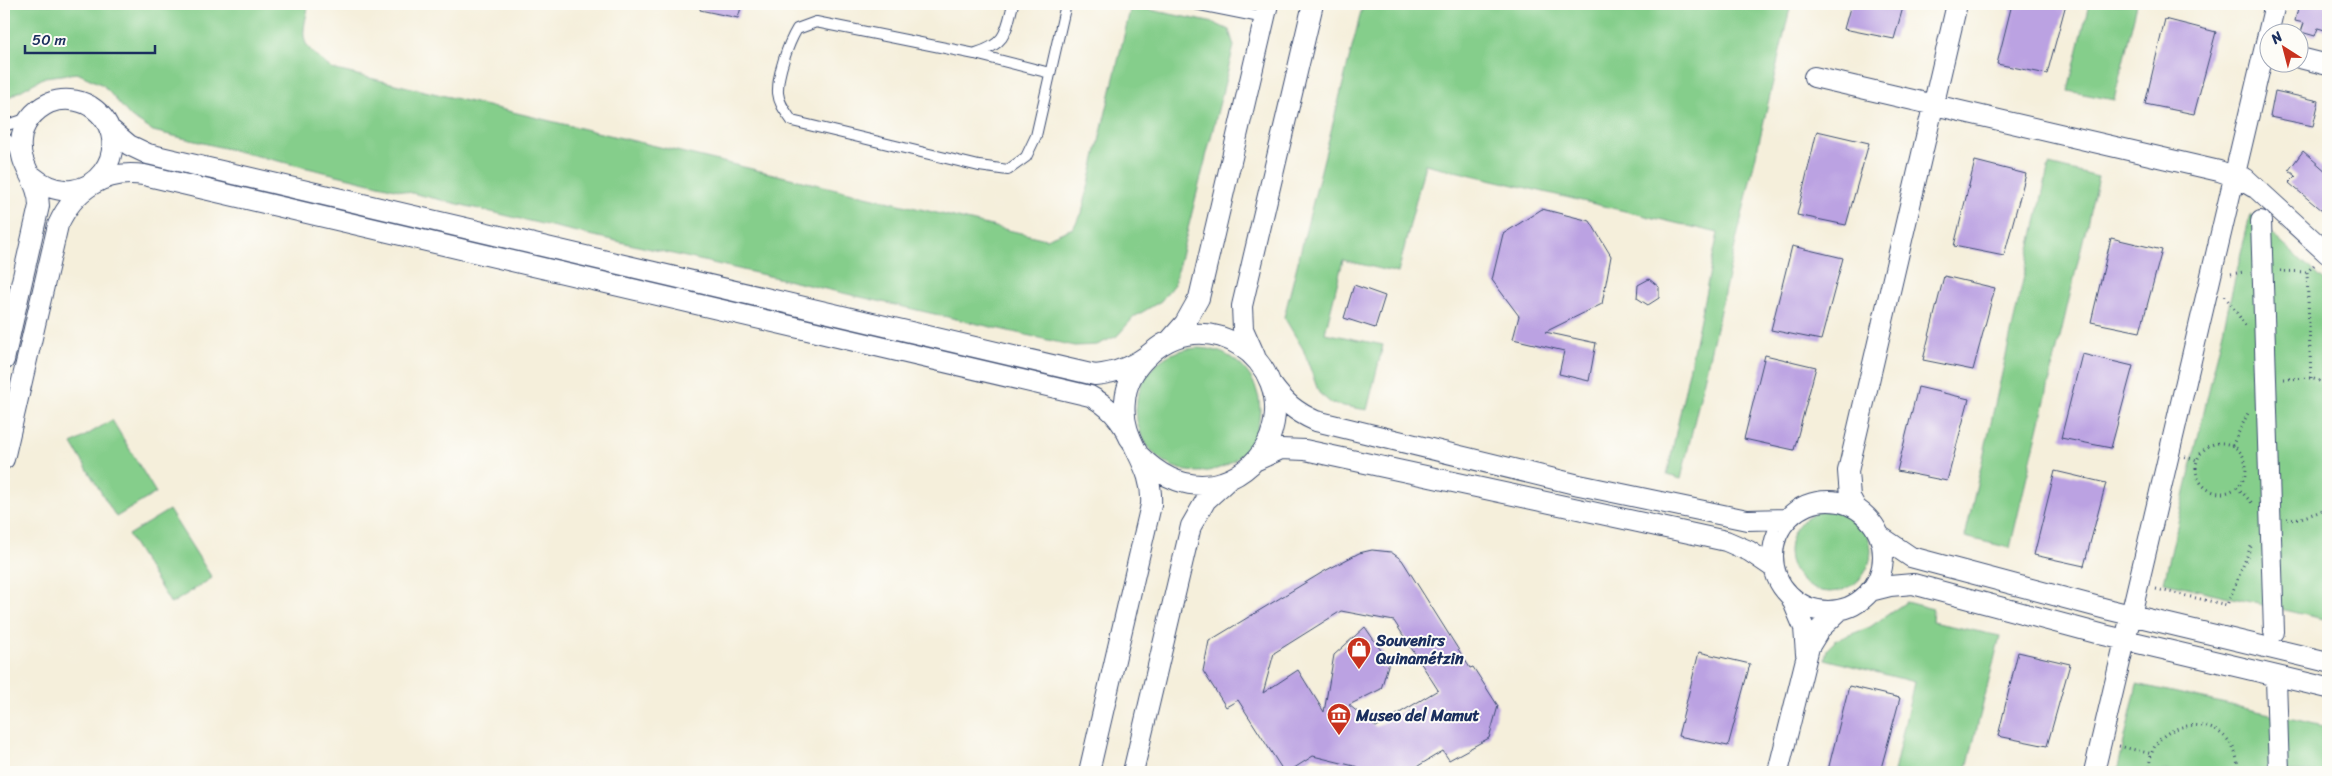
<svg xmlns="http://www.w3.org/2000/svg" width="2332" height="776" font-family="Sriracha,sans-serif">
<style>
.green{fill:#85ce8b;stroke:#507e74}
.building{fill:#bba2e2;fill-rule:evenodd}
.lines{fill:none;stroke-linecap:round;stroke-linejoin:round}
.lane-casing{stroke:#3c4c71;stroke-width:12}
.street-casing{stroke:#3c4c71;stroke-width:22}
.path{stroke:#3c4c71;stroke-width:3;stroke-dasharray:1 4;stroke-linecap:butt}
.lane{stroke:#fff;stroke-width:10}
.street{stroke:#fff;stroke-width:20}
.labels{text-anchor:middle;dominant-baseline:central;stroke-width:4;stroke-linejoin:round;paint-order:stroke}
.poi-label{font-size:16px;font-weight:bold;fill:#1b2f5e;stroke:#fdfcf7;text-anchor:start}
</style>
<rect width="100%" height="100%" fill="#fdfcf7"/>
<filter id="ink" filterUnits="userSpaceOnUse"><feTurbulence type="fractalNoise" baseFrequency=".02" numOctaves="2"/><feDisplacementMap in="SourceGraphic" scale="10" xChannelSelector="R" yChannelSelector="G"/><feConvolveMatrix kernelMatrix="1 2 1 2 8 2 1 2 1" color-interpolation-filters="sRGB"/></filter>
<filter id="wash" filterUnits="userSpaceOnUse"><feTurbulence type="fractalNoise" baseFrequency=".0096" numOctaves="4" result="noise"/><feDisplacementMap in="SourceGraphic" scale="20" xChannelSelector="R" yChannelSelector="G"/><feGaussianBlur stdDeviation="1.12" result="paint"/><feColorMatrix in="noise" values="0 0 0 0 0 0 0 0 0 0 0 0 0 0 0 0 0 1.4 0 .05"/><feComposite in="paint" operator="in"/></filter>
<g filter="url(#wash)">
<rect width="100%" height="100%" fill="#f5efdb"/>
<path class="green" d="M4,4H309C300,43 300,43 332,69L1046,239L1073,228L1082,213L1131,6L1214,23L1229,30L1234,46L1174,284L1161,301L1134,317L1117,336L1097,345L1074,346L529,221L153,131L131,117L103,85L77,73L45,77L4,100Z
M1363,4H1791L1681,479L1667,475L1718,233L1425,164L1398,273L1343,260L1325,333L1383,345L1367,410L1332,404L1319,393L1303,349L1284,317Z
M2089,4H2137L2114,100L2068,91Z
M2049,165L2098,177L2010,548L1965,537Z
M2250,215L2328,284V620L2164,582Z
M1136 410a62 62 0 1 1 124 0a62 62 0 1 1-124 0Z
M112,420L156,493L116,517L72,444Z
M1789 551a41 41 0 1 1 82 0a41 41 0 1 1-82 0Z
M169,510L212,578L171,604L128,535Z
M1906,602L1933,609L1932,622L2000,636L1966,772H1894L1914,682L1825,659L1827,649L1836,640L1870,627Z
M2137,684L2328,727V772H2117Z"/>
<g id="blocks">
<path class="building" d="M701,4H742L738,18L700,10Z
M1851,4H1904L1894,39L1844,29Z
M2012,4H2066L2047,74L1997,64Z
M2299,4H2328V31L2318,28L2315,36L2301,32L2304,23L2295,21Z
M2165,19L2216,32L2194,114L2145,104Z
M2275,91L2319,101L2313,126L2270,117Z
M1817,131L1869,143L1846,225L1797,215Z
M2303,151L2328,173V216L2289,183L2296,176L2289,170Z
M1975,161L2026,174L2004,256L1954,246Z
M1542,209L1590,221L1611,256L1602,304L1545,332L1596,343L1589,381L1559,374L1564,351L1513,339L1519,316L1492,280L1503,234Z
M2111,238L2162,250L2140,332L2091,322Z
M1792,246L1843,258L1821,340L1771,330Z
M1944,276L1995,288L1973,370L1923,360Z
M1649,279L1659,287V298L1648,305L1637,298L1638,285Z
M1354,285L1385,296L1375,328L1344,318Z
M2082,354L2133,366L2111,448L2061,438Z
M1765,355L1816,367L1794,450L1744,439Z
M1918,387L1969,399L1947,481L1897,471Z
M2055,471L2106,483L2084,566L2034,555Z
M1372,550L1391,552L1402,560L1470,668L1473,667L1498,706L1489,738L1449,760L1443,751L1408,772H1361L1358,767L1313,756L1288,772H1284L1238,700L1226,707L1203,671L1209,641L1323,572L1359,553ZM1341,611L1394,621L1438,690L1376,727L1349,705L1381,689L1389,662L1365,627L1334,655L1324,712L1298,670L1263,693L1274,653Z
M1699,652L1750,664L1728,746L1678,736Z
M2018,652L2070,664L2047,746L1998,736Z
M1849,686L1900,698L1880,772H1839L1828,770Z"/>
</g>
</g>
<g filter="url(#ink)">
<use href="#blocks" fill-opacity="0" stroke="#3c4c71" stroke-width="1"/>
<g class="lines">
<defs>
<path id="lane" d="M1195,4L1265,18
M976,53C1006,44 1006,32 1013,4
M1050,73L975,54L816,22L797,29C788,44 777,75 778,93C779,104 786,112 792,121L979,166L1008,170L1026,157L1036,136L1066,4
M4,126L26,119
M4,136L18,152"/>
<path id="street" d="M2300,58L2328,65
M1814,77L2219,171L2236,177L2253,187
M109,128L129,145L148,154L1095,375C1117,373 1135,366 1153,351
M2245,178L2328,254
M2261,221L2274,632
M1170,340L1185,323L1199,298L1268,4
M1255,356L1243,329L1242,306L1313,4
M4,360L39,206C39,180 18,166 21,141C22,124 34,110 49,103C62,98 78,99 90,106C145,142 88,223 32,176
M1272,385C1285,403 1296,412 1316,421L1579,485L1747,520L1787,519
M4,459L58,225C74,190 104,169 144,175L1090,396C1109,406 1121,419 1130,439
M1257,460L1281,449L1305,450L1726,541L1749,551L1774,568
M1773 556a55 55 0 1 1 110 0a55 55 0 1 1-110 0Z
M1856,508L1850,497L1848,471L1957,4
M1880,536L1911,557L2110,610L2328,662
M1870,591L1890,586L1913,584L2104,635L2328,688
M1791,597L1804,628L1806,654
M2276,679L2279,772
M1089,772L1151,505C1154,461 1120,443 1125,401C1126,385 1134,370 1146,358C1203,298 1298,359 1270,437C1262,458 1243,475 1222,482C1190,491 1162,478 1140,456
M1133,772L1191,526L1206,500L1228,480
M1778,772L1809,647L1820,629L1840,610
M2094,772L2275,4"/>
</defs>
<use href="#lane" class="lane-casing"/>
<use href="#street" class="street-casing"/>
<path class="path" d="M2280,271L2307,272
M2231,274L2244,272
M2225,296L2246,326
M2311,378L2307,272L2315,264
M2284,379L2311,378L2328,384
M2196 468a25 25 0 1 1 50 0a25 25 0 1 1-50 0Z
M2232,446L2248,413
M2185,457L2197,460
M2237,487L2252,503
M2287,519L2301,518L2328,509
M2156,589L2227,605L2252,544
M2119,746L2152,754
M2150,772C2143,715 2239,705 2238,772"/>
<use href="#lane" class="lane"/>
<use href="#street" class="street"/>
</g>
</g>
<defs>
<symbol id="shop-pin" viewBox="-11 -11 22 30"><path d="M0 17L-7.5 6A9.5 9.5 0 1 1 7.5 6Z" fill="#c8321e" stroke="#fdfcf7"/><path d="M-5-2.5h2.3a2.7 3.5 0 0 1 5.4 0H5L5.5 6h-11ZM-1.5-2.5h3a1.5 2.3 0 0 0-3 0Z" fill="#fff"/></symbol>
<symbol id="museum-pin" viewBox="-11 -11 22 30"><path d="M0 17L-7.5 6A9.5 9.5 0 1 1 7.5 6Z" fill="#c8321e" stroke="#fdfcf7"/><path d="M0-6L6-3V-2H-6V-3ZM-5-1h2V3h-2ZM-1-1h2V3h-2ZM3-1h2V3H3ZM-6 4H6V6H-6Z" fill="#fff"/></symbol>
</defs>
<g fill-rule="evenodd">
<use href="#shop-pin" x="1345" y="635" width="28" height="38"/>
<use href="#museum-pin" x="1325" y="701" width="28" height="38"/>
</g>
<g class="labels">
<g class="poi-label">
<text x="1376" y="640">Souvenirs<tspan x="1376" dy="18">Quinamétzin</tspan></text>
<text x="1356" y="715">Museo del Mamut</text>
</g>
</g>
<rect width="2332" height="776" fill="none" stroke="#fdfcf7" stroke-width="20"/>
<g transform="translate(2284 48) rotate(324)"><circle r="24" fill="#fdfcf7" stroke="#a3aaba"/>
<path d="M0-4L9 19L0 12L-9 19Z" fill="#c8321e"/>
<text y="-8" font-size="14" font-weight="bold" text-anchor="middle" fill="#1b2f5e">N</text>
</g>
<path d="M25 45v8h130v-8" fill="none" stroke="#1b2f5e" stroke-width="2.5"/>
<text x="32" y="45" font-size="15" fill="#1b2f5e" stroke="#fdfcf7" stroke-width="4" paint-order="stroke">50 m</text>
</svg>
